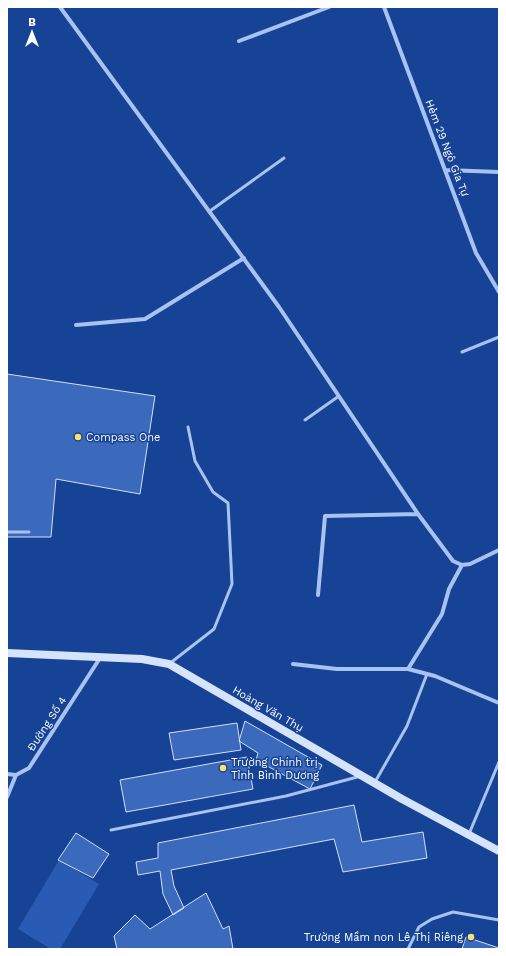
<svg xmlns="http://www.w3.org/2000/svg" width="506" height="956" font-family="'Work Sans',sans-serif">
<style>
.green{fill:#295bb4}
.building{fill:#3b69bc;stroke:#cfe0fc}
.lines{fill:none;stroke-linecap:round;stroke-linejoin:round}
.lane{stroke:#a8c3f1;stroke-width:3}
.street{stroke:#a8c3f1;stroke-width:4}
.secondary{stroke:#d6e3fc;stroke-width:8}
.poi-dot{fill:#ffe068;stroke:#164396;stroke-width:1.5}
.labels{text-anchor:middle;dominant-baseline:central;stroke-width:3;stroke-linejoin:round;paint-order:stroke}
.street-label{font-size:11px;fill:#fff;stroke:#164396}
.poi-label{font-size:11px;fill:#fff;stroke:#164396;text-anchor:start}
</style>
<rect width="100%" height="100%" fill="#164396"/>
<path class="green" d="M59,860L99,884L60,949H51L18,929Z"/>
<path class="building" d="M7,374L155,396L140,494L56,479L51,537H7Z
M245,721L322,765L310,789L256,760L258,753L239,741Z
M237,723L241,750L174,760L169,733Z
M247,757L253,789L126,812L120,780Z
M354,805L362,842L423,832L427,858L343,872L334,839L171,870L174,886L184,908L173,915L163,894L160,871L138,875L136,862L158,858V843Z
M76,833L109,854L93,878L58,860Z
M206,893L223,929L229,926L233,949H117L114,936L135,915L150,929Z
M466,937L499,948V949H462Z"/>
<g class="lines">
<path class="lane" d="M210,211L284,158
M462,352L499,337
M305,420L339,396
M7,532H29
M169,664L214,629L232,584L228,503L213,492L195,461L188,427
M375,782L407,726L427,674
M111,830L286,796L361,776
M469,834L499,762
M408,949L419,927L432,919L453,912L499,920"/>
<path class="street" d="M60,7L279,307L418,514L453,561L462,565L470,564L499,550
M384,7L476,253L499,292
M239,41L329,7
M446,170L499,172
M76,325L145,319L244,258
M318,595L325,516L418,514
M293,664L337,669H408L435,676L499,703
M408,669L442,614L449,589L462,565
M7,774L16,775
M7,797L16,775L29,768L100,658"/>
<path class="secondary" d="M7,653L142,659L169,664L402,799L499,851"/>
</g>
<g class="poi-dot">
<circle cx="78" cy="437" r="4"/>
<circle cx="223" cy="768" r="4"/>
<circle cx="471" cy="937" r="4"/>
</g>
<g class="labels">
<g class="street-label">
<text transform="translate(447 148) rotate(69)">Hẻm 29 Ngô Gia Tự</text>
<text transform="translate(268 709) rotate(30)">Hoàng Văn Thụ</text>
<text transform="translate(47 724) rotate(-57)">Đường Số 4</text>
</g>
<g class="poi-label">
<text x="86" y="437">Compass One</text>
<text x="231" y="762">Trường Chính trị<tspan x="231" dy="13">Tỉnh Bình Dương</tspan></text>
<text x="463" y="937" text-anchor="end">Trường Mầm non Lê Thị Riêng</text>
</g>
</g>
<rect width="506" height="956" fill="none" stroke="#ffffff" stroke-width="16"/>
<g transform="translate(32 32)" stroke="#164396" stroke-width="3" paint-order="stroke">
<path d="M0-3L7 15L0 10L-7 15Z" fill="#ffffff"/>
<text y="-6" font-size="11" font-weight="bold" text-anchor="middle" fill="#ffffff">B</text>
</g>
</svg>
